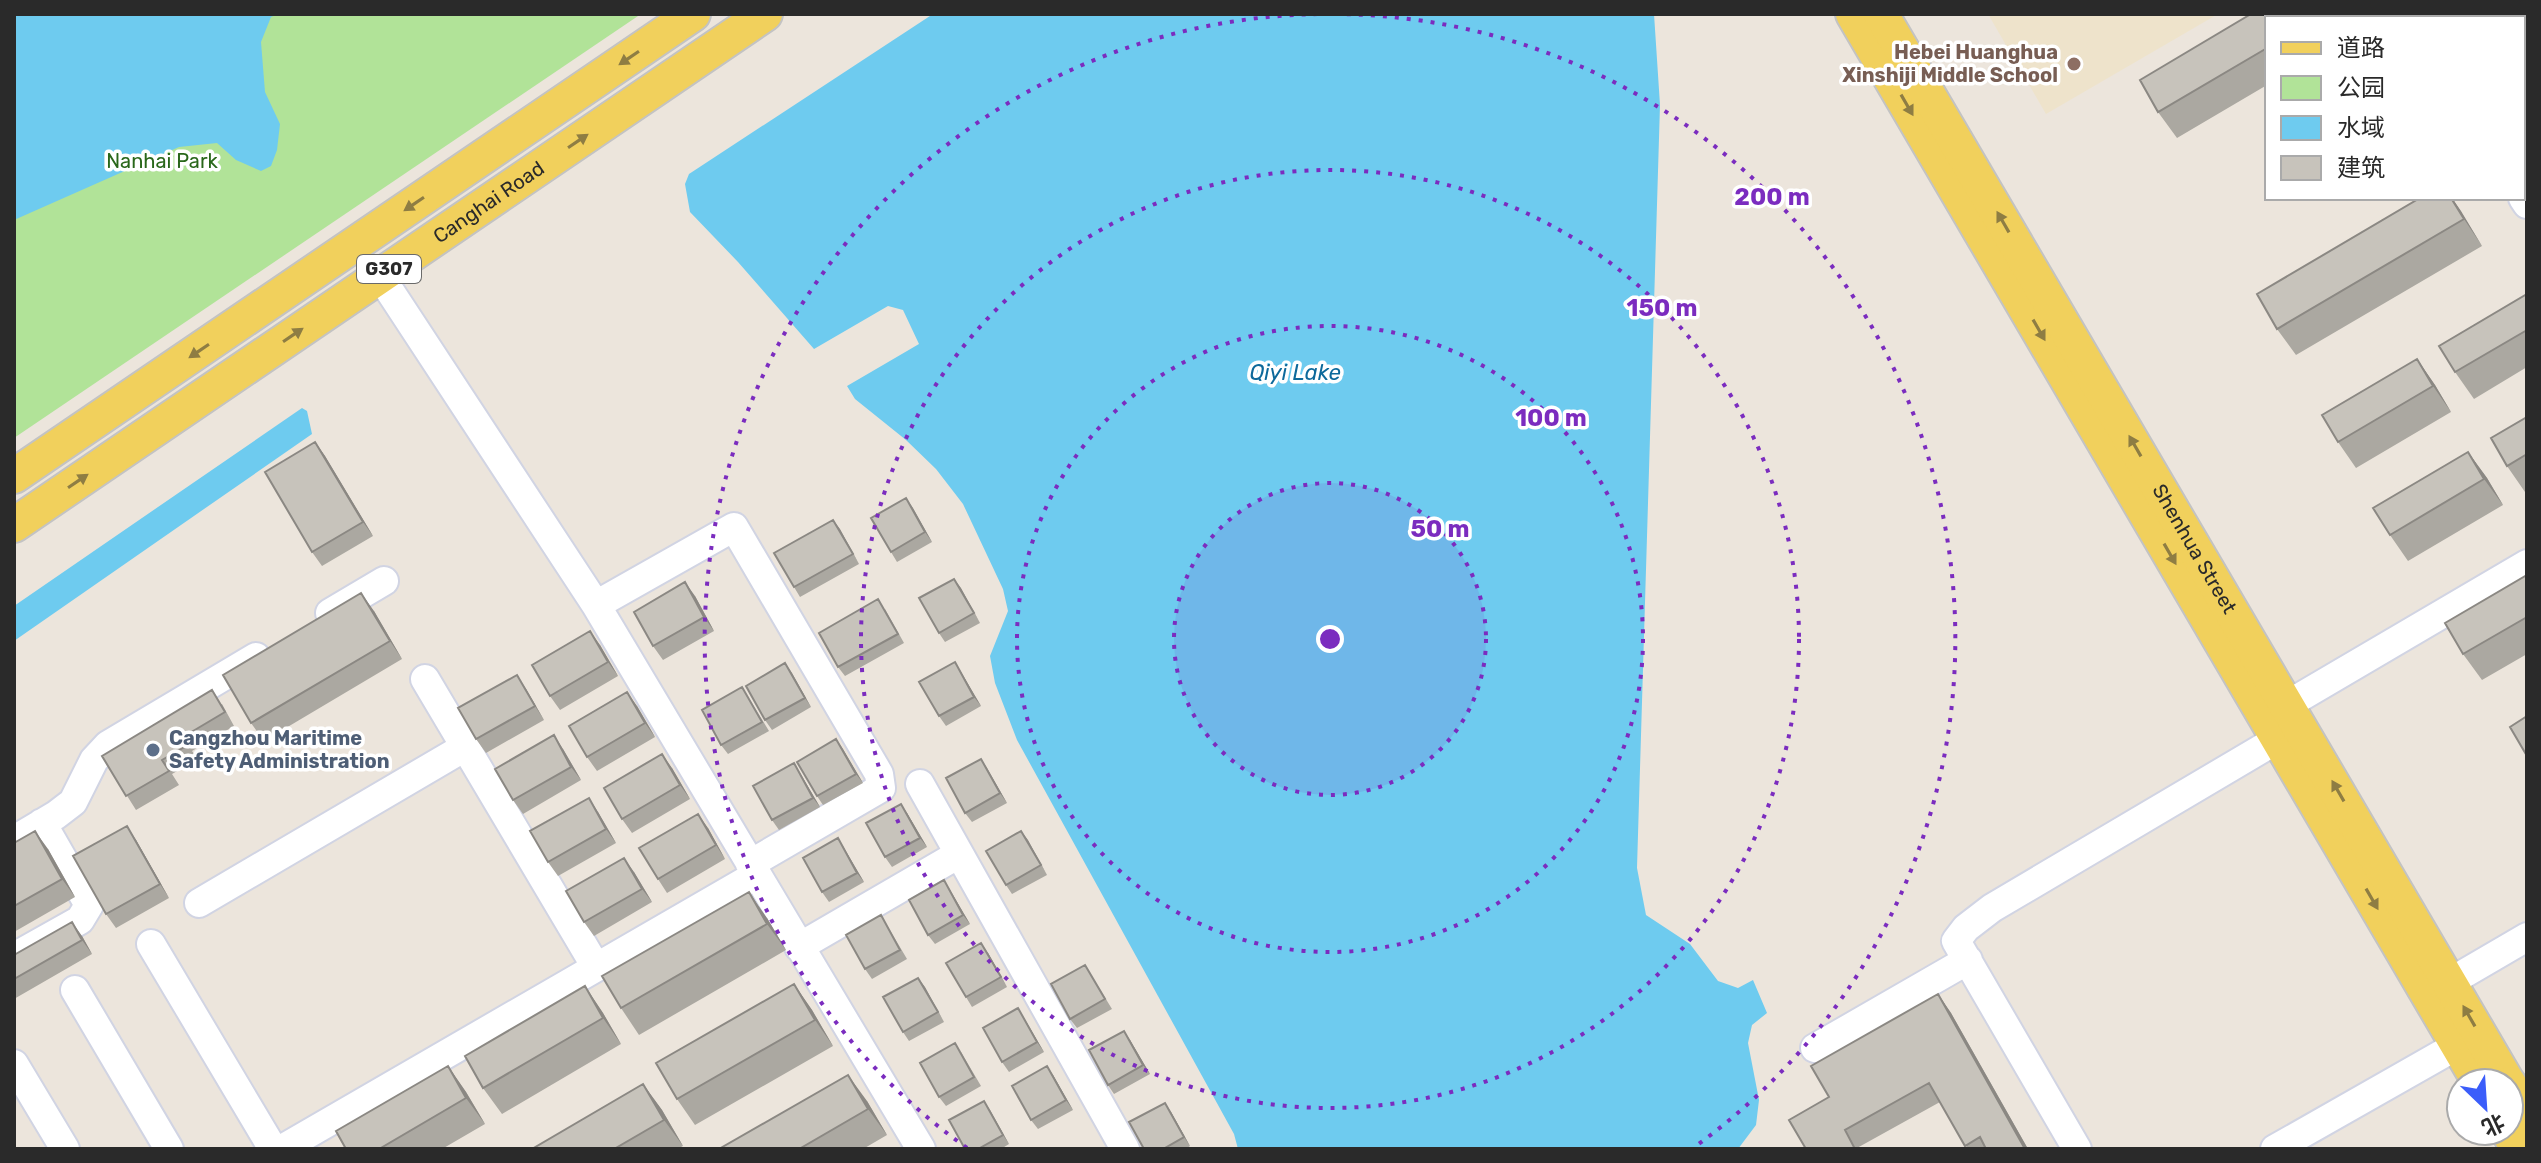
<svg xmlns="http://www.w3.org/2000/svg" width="2541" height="1163" font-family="Rubik,'Noto Sans SC',sans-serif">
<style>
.education{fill:#eee3cb}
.green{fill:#b1e398}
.water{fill:#6ecbef}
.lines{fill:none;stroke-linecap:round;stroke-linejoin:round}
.minor-casing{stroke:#d1d4e3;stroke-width:32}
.major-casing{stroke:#c3c3c3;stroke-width:38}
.minor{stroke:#fff;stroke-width:28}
.major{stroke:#f1d05c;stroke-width:34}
.wall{fill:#aba8a1}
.shaded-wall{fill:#8b8883}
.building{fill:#c7c3bb;stroke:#8b8883;stroke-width:2}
.oneway{fill:#8e7d43}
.ring{fill:none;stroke:#7b2cbf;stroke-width:4;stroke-dasharray:4 8}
.education-dot{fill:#8d6e63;stroke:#fff;stroke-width:3}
.service-dot{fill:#5c6f8a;stroke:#fff;stroke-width:3}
.labels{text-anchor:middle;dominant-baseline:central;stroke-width:7;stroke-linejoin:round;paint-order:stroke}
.shield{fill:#fff;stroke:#6a6a6a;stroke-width:2}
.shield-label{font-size:18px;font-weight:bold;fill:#2a2a2a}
.education-label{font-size:20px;font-weight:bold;fill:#785e54;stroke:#fff;text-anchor:end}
.park-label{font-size:20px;fill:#29671a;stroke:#fff}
.street-label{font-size:20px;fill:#2a2a2a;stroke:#fff}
.service-label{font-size:20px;font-weight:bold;fill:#4e5e75;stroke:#fff;text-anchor:start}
.water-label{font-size:22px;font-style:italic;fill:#0d699b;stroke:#fff}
.centre{fill:#7b2cbf;stroke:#fff;stroke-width:4}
.ring-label{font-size:24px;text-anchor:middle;font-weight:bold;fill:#7b2cbf;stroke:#fff;stroke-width:7;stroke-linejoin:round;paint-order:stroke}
</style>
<rect width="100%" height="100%" fill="#ece5dc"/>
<path class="education" d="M1988,14H2218L2046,114Z"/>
<path class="green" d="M14,14H641L14,438Z"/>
<path class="water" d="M14,14H278L271,17L261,42L265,92L280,124L277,150L271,166L261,171L236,160L217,143L179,147L14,220Z
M933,14H1654L1660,105L1637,868L1646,915L1690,944L1718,981L1738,988L1753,980L1767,1013L1752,1025L1748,1043L1759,1100L1756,1125L1738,1149H1238L1234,1134L1017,740L995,683L990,656L1008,611L1003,589L963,504L936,469L906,440L855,399L847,386L919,344L903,310L888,306L814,349L738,262L690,212L685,184L689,174Z
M302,408L307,411L312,434L14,641V606Z"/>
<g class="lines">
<defs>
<path id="minor" d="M2415,14L2417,18
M2523,198L2527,204
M380,276L596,605L921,1149
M596,605L734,527L879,774L881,788L750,864
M330,613L384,581
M425,679L596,967
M2287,705L2527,564
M920,784L1125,1149
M14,840L56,815L73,802L94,760L108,745L256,657
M199,903L465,747
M151,944L273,1149
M799,947L959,854
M14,957L80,920L89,905L42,823
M75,990L169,1149
M2431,993L2527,937
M1815,1048L1968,960
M14,1064L65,1149
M282,1149L756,875
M2077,1149L1956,941L1966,928L1992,908L2278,739
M2275,1149L2458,1045"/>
<g id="major">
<path d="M1853,14L2480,1083"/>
<path id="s1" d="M1881,14L2508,1083"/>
<path d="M14,476L693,14"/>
<path id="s2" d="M14,525L765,14"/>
<path d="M2509,1084L2527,1115"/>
<path d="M2508,1131L2518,1149"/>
</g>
</defs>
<use href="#minor" class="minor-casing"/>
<use href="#major" class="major-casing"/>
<use href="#minor" class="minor"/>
<use href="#major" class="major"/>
</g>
<path class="wall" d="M2251,14H2355L2358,18H2267V85L2177,138L2158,112Z
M2527,14V70L2523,72V18Z
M2420,198H2452L2482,246L2296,355L2277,329Z
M2527,294V367L2474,399L2455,372Z
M2417,359L2435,385L2451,412L2356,468L2338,442Z
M2527,417V491L2525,492L2507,466Z
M315,442L325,456L373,536L322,566L312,552Z
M2468,452L2487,478L2503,505L2408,561L2390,535Z
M906,498L932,542L897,562L891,552Z
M833,520L859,564L800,597L794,587Z
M2527,575V654L2482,680L2463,654Z
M954,579L980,623L945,642L939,633Z
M695,596L714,631L663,660L653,646Z
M885,609L904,643L845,676L838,667Z
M374,611L402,659L264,741L251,723Z
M600,645L618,676L560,710L550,696Z
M785,663L811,707L772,730L765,720Z
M961,672L981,706L946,726L939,716Z
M742,687L769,731L728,754L721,745Z
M526,689L544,720L486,753L476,739Z
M222,704L234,726L192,751L198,759L172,774L179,785L136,810L102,756Z
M637,706L655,737L597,771L587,757Z
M836,739L863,783L823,805L817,796Z
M563,749L581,780L523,814L513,800Z
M981,759L1007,803L972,822L965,813Z
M672,768L690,799L632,833L622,819Z
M800,773L820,807L779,830L772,820Z
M598,812L616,843L558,876L548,862Z
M907,813L927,847L892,867L885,857Z
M708,828L725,859L667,893L658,879Z
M1021,831L1047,875L1012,894L1006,885Z
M838,838L864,882L829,902L822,892Z
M136,840L169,898L116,928L106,914Z
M14,843L48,849L75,897L14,932Z
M634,872L652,902L594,936L584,922Z
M950,890L970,924L935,944L928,935Z
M881,915L907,959L872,979L865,969Z
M767,918L786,950L639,1035L621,1008Z
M82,936L92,954L14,999V955Z
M988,953L1007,987L972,1007L966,997Z
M1085,965L1112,1009L1077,1028L1070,1019Z
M918,978L944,1022L909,1041L903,1032Z
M794,984L812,1010L833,1046L695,1125L677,1099Z
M585,986L603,1013L621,1044L502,1114L483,1088Z
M1938,994L1951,1013L2028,1149H1968L1940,1102L1857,1148L1789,1120L1829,1097Z
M1024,1018L1044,1052L1009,1072L1002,1062Z
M1130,1040L1150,1074L1114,1094L1108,1085Z
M961,1052L981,1086L946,1106L939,1097Z
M448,1066L466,1092L485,1124L442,1149H346Z
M1053,1075L1073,1110L1038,1129L1031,1120Z
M643,1084L662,1110L683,1146L677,1149H532Z
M867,1101L887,1135L863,1149H719Z
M984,1101L1009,1144L1001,1149H965Z
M1171,1112L1190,1146L1186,1149H1144Z"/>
<path class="shaded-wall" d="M2451,198H2452L2461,211L2482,246L2464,219Z
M2417,359L2435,385L2451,412L2433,386Z
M315,442L325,456L373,536L363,522Z
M2468,452L2487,478L2503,505L2484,479Z
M906,498L913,508L932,542L925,532Z
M833,520L840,529L859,564L853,554Z
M954,579L961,588L980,623L974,613Z
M685,582L695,596L714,631L704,617Z
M361,593L374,611L402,659L390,641Z
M590,631L600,645L618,676L608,662Z
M955,662L961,672L981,706L974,697Z
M785,663L792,673L811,707L805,698Z
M517,675L526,689L544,720L535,706Z
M627,692L637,706L655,737L645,723Z
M554,735L563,749L581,780L571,767Z
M836,739L843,749L863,783L856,774Z
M662,754L672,768L690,799L680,785Z
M981,759L987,768L1007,803L1000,793Z
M794,763L800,773L820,807L813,798Z
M589,798L598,812L616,843L606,829Z
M901,804L907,813L927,847L920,838Z
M698,814L708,828L725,859L716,845Z
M127,826L136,840L169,898L160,884Z
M35,831L48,849L75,897L62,879Z
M1021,831L1028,840L1047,875L1041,865Z
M838,838L844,848L864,882L857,873Z
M624,858L634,872L652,902L642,889Z
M944,880L950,890L970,924L963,915Z
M749,892L767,918L786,950L767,924Z
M72,922L82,936L92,954L82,940Z
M981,943L988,953L1007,987L1001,977Z
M918,978L925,987L944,1022L938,1012Z
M794,984L812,1010L833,1046L815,1020Z
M585,986L603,1013L621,1044L603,1018Z
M1938,994L1951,1013L2028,1149H2025Z
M1018,1008L1024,1018L1044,1052L1037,1042Z
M1124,1031L1130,1040L1150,1074L1143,1065Z
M448,1066L466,1092L485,1124L466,1098Z
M1047,1066L1053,1075L1073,1110L1066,1100Z
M848,1075L867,1101L887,1135L868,1109Z
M643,1084L662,1110L683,1146L664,1120Z
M984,1101L990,1110L1009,1144L1003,1135Z
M1165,1103L1171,1112L1190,1146L1184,1137Z"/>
<path class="building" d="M2251,14H2324L2317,18H2267V48L2158,112L2140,80Z
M2480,14H2527V33L2523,35V18H2473Z
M2527,121V167L2523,169V123Z
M2420,198H2451L2464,219L2277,329L2257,294Z
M2527,294V330L2455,372L2439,346Z
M2417,359L2433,386L2338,442L2322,415Z
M2527,417V454L2507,466L2491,438Z
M315,442L363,522L312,552L265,472Z
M2468,452L2484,479L2390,535L2373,508Z
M906,498L925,532L891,552L871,518Z
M833,520L853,554L794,587L774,553Z
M2527,575V617L2463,654L2445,623Z
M954,579L974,613L939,633L919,598Z
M685,582L704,617L653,646L634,612Z
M361,593L390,641L251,723L223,675Z
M878,599L898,634L838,667L819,633Z
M590,631L608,662L550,696L532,665Z
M955,662L974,697L939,716L919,682Z
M785,663L805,698L765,720L746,686Z
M517,675L535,706L476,739L458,708Z
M742,687L762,722L721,745L702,710Z
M212,690L225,712L183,737L188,745L162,760L169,771L126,796L102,756Z
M627,692L645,723L587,757L569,726Z
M2527,716V756L2510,727Z
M554,735L571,767L513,800L495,769Z
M836,739L856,774L817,796L797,762Z
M662,754L680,785L622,819L604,788Z
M981,759L1000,793L965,813L946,778Z
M794,763L813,798L772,820L753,786Z
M589,798L606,829L548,862L530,831Z
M901,804L920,838L885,857L866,823Z
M698,814L716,845L658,879L639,848Z
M127,826L160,884L106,914L73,856Z
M35,831L62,879L14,906V843Z
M1021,831L1041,865L1006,885L986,851Z
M838,838L857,873L822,892L803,858Z
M624,858L642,889L584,922L566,891Z
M944,880L963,915L928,935L909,900Z
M749,892L767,924L621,1008L602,976Z
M881,915L900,950L865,969L846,935Z
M72,922L82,940L14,979V955Z
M981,943L1001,977L966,997L946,963Z
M1085,965L1105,999L1070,1019L1051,984Z
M918,978L938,1012L903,1032L883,997Z
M794,984L815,1020L677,1099L656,1063Z
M585,986L603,1018L483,1088L465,1056Z
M1938,994L2025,1149H1986L1980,1137L1965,1146L1929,1083L1845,1130L1855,1149H1806L1789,1120L1829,1097L1811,1066Z
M1018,1008L1037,1042L1002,1062L983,1028Z
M1124,1031L1143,1065L1108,1085L1089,1050Z
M955,1043L974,1077L939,1097L920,1063Z
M448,1066L466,1098L379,1149H346L336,1131Z
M1047,1066L1066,1100L1031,1120L1012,1086Z
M848,1075L868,1109L799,1149H719Z
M643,1084L664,1120L614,1149H532Z
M984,1101L1003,1135L978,1149H965L949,1120Z
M1165,1103L1184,1137L1163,1149H1144L1129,1122Z"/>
<defs><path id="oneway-solid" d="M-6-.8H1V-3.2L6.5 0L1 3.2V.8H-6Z" transform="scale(2)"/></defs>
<g class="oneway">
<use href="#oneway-solid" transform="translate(629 58) rotate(146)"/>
<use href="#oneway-solid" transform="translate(1907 105) rotate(60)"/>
<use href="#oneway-solid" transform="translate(578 141) rotate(-34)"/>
<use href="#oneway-solid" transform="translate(414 204) rotate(146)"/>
<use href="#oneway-solid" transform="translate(2003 222) rotate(-120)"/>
<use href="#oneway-solid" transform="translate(2039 330) rotate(60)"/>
<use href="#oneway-solid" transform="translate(293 335) rotate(-34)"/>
<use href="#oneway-solid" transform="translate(199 351) rotate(146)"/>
<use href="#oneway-solid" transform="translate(2135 446) rotate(-120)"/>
<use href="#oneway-solid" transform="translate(78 481) rotate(-34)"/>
<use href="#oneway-solid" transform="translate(2170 554) rotate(60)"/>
<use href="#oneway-solid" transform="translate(2338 791) rotate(-120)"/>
<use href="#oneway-solid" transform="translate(2372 899) rotate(60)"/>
<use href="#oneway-solid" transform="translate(2469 1016) rotate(-120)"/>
</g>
<circle cx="1330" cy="639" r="156" fill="#7b2cbf" fill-opacity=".12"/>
<g class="ring">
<circle cx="1330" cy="639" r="156"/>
<circle cx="1330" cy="639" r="313"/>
<circle cx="1330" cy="639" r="469"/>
<path d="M967 1148A625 625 0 0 1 1325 14M1335 14A625 625 0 0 1 1693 1148"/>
</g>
<circle class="education-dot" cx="2074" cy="64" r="8"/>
<circle class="service-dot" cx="153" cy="750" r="8"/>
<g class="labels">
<rect class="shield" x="357" y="255" width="64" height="28" rx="6"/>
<g class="shield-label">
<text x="389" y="269">G307</text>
</g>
<g class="education-label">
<text x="2058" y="52">Hebei Huanghua<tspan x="2058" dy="23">Xinshiji Middle School</tspan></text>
</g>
<g class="park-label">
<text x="162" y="161">Nanhai Park</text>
</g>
<g class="street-label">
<text stroke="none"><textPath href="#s2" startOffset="574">Canghai Road</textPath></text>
<text stroke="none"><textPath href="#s1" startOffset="620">Shenhua Street</textPath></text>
</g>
<g class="service-label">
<text x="169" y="738">Cangzhou Maritime<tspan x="169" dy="23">Safety Administration</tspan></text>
</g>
<g class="water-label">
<text x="1295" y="372">Qiyi Lake</text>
</g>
</g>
<circle cx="1330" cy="639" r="12" class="centre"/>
<g class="ring-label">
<text x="1772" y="205">200 m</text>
<text x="1662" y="316">150 m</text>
<text x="1551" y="426">100 m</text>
<text x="1440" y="537">50 m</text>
</g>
<rect width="2541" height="1163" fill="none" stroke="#2a2a2a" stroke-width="32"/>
<rect x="2265" y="16" width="260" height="184" fill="#ffffff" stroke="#aaaaaa" stroke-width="2"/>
<rect x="2281" y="42" width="40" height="12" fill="#f1d05c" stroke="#aaaaaa" stroke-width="2"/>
<text x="2337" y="56" font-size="24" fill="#2a2a2a">道路</text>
<rect x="2281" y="76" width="40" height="24" fill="#b1e398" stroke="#aaaaaa" stroke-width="2"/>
<text x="2337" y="96" font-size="24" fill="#2a2a2a">公园</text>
<rect x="2281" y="116" width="40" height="24" fill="#6ecbef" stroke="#aaaaaa" stroke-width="2"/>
<text x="2337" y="136" font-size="24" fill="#2a2a2a">水域</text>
<rect x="2281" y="156" width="40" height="24" fill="#c7c3bb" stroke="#aaaaaa" stroke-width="2"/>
<text x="2337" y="176" font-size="24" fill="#2a2a2a">建筑</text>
<g transform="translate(2485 1107) rotate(155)"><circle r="38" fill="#ffffff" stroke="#aaaaaa" stroke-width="2"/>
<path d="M0-6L14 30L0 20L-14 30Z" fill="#3b5dfa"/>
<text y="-12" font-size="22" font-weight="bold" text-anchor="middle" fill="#2a2a2a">北</text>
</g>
</svg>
